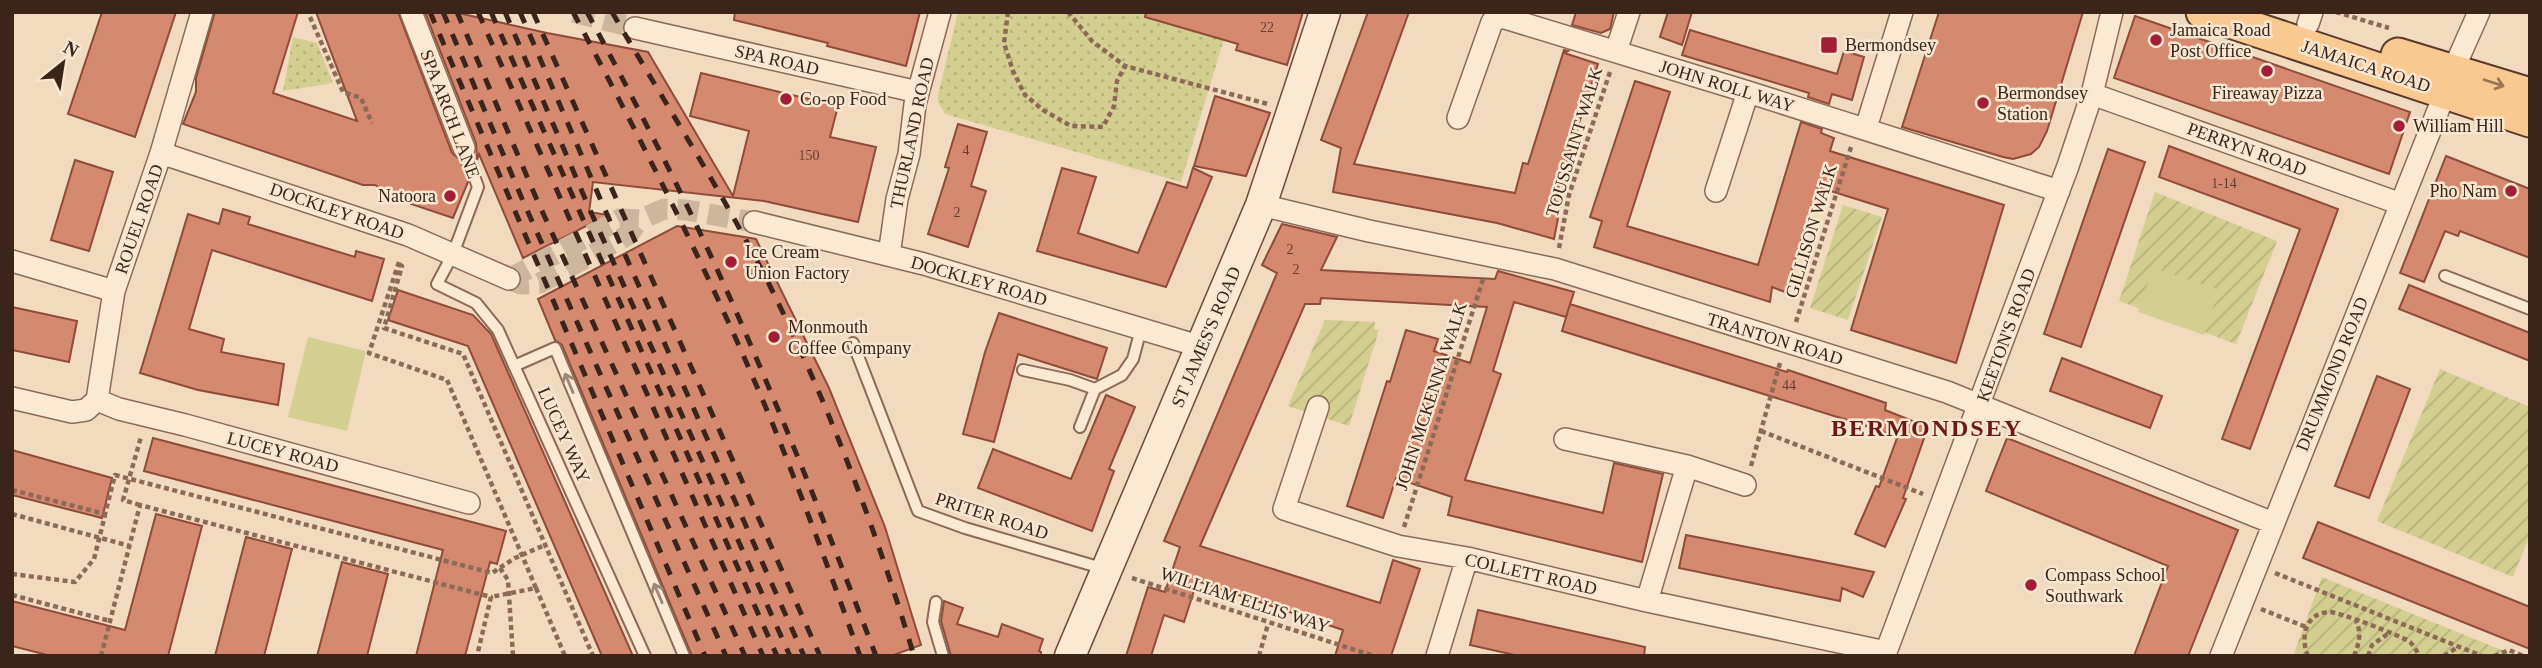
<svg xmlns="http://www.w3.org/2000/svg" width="2542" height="668" font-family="'Times New Roman',serif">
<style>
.park{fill:url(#park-dots)}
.garden{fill:url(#garden-furrows)}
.pitch{fill:#d2cf91}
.building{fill:#d58a70;stroke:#8f4c38;stroke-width:2}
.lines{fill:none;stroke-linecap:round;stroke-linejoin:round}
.street-tunnel{stroke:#cdb69d;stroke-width:21;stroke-dasharray:21 10;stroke-linecap:butt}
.lane-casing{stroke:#8d6a55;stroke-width:14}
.street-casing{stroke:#8d6a55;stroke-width:24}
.secondary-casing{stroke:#6f4b38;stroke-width:33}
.primary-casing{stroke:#5a382a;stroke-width:37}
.path{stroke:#8d6a55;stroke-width:4.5;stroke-dasharray:5 3.5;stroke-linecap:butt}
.lane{stroke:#fce9d2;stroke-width:10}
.street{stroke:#fce9d2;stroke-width:21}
.secondary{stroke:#fce9d2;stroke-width:30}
.primary{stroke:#fac991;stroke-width:33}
.rail{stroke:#3b251b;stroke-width:5;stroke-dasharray:12 12;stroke-linecap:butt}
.path-bridge{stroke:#8d6a55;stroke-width:4.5;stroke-dasharray:5 3.5;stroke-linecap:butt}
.oneway{stroke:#9a7756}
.oneway2{stroke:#9c8776}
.poi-dot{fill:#a21e35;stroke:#f9e6cf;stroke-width:2.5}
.labels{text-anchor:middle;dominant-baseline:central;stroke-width:5;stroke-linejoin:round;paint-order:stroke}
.number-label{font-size:14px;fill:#623e30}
.poi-label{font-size:18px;fill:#3b251b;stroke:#f9e6cf;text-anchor:start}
.street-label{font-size:18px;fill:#3b251b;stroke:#f9e6cf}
.district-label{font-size:24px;font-weight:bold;letter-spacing:2px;fill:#6c1a16;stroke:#f9e6cf}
</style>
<defs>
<pattern id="park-dots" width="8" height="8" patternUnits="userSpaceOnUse" patternTransform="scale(1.75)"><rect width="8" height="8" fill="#d2cf91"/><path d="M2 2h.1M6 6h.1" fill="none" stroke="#b5b27c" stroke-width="1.8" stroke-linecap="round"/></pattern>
<pattern id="garden-furrows" width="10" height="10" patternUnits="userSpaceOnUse" patternTransform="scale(1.75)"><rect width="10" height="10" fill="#d2cf91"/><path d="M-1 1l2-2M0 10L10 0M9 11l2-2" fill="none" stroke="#b5b27c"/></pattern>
</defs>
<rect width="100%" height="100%" fill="#f2dabe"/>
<path class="park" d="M958,12H1232L1181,182L945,114L938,102V95Z
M293,37L317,43L333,83L283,91Z"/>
<path class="garden" d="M2155,192L2277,241L2236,344L2119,301Z
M1843,205L1882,217L1848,320L1810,308Z
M1325,320L1375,322L1374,329L1379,330L1349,426L1288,406Z
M2440,369L2530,407V535L2513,577L2377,521Z
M2322,577L2516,656H2293Z"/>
<path class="pitch" d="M2153,268L2219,290L2204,335L2138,312Z
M308,337L366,351L347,431L288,417Z"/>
<path class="building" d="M102,12H176L135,137L68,114Z
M215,12H298L273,93L357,121L316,12H398L452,153L460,160L468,182L453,218L411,204L404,196L383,190L375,185H363L183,124L196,92V78Z
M425,12H454L547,33L648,52L733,196L749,131L690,116L701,73L838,106L830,137L876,147L858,222L764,201L593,182L589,212L608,215L523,258L479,154L477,160L476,143Z
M735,12H920L906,66L827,46L828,43L734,20Z
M1146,12H1303L1287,65L1236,50L1238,44L1145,17Z
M1368,12H1409L1354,164L1515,193L1523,163L1528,164L1564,50L1568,51L1564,53L1598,64L1554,201L1561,203L1554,239L1497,223L1333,192L1341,148L1321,140Z
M1576,12H1614L1610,29L1601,33L1572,25Z
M1668,12H1692L1682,45L1660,37Z
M1939,12H2083L2047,131L2039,147L2031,154L2013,159L2003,157L1902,127Z
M2135,16L2410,112L2389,174L2114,78Z
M1690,30L1837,74L1844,51L1864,57L1852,100L1832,94L1829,104L1808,97L1809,93L1682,55Z
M1635,81L1670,92L1627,226L1758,265L1801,122L1822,129L1821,133L1834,138L1830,151L2004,205L1956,363L1851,330L1888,209L1818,187L1785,292L1772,287L1770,302L1594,247L1602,221L1590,217Z
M1215,96L1270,113L1246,176L1194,166Z
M958,124L987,132L971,186L986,191L968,247L928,234L949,168L945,167Z
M2169,146L2338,209L2250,449L2222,439L2300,229L2159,177Z
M2108,149L2145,162L2081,347L2044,334Z
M2446,156L2530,189V258L2460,231L2458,236L2445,231L2424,282L2400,273Z
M75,160L113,172L89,251L51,240Z
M1062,168L1096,177L1078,233L1138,253L1167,182L1187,188L1193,168L1212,177L1166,287L1037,251Z
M223,209L250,217L248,224L355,257L356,251L384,259L372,301L212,250L189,329L224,339L221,352L284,364L278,405L198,390L140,373L188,214L219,224Z
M1282,224L1337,237L1321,270L1495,279L1498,271L1574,292L1566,317L1514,302L1493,371L1501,374L1465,480L1603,513L1614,463L1663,474L1642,562L1448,515L1452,497L1396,478L1383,518L1347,506L1387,381L1390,382L1406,330L1438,339L1434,351L1470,363L1487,307L1321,298L1320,304H1305L1200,546L1380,603L1393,560L1420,569L1391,656H1335L1343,630L1197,581L1184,622L1164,615L1151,656H1126L1148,587L1165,592L1180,547L1164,541L1277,273L1262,265Z
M677,226L756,239L829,388L885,527L921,645L891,656H692L562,345L555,340L538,299Z
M2409,285L2530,333V361L2399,309Z
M398,290L473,315L491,334L633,656H602L468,346L388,320Z
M1570,304L1787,372L1788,370L1886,403L1885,410L1928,427L1903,498L1906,499L1885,547L1855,534L1876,486L1879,487L1897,438L1879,430L1562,331Z
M12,307L77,321L69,362L12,350Z
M999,313L1107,348L1097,379L1018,354L994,442L963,434L985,352Z
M2062,358L2162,396L2150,428L2050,391Z
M2377,376L2410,389L2369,498L2335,486Z
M1106,395L1135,407L1109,469L1114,471L1092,531L978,488L993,449L1071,479Z
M153,438L506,531L497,564L490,562L465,656H416L443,550L144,471Z
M2007,438L2238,530L2188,656H2134L2168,566L1986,491Z
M12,450L112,478L102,518L12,495Z
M156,514L202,526L168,656H51L12,646V601L125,630Z
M2318,522L2530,607V649L2303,558Z
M1686,535L1874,572L1863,597L1842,588L1840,601L1679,568Z
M246,537L292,549L264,656H215Z
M342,562L388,574L367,656H317Z
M944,601L963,608L957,624L998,637L1002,624L1043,639L1039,651L1041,652V656H951L941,621Z
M1478,610L1645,647L1644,656H1519L1470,645Z"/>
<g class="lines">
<path class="street-tunnel" d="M574,12L635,28
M509,279L620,219L639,220L664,209L686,210L754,222
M509,279L521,284L540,283L628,235L639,220"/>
<defs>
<path id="lane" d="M464,148L478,187L453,254L437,284L476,303L498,330L645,656
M2445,276L2530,309
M853,343L918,511L965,528L1105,569
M514,366L555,348L684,656
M1023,370L1070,380L1095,389
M1080,427L1095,389L1122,375L1133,359L1141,329
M936,602L933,622L943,656"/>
<path id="street" d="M411,12L464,148
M2308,24L2312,12
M635,28L918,92
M1616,51L1629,12
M2458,71L2459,57L2479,12
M2092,94L2401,204
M1458,118L1492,22L1497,18H1505L1748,92L2059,191
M1869,118L1902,12
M161,153L408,235L509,279
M1716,191L1748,92
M1261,205L1369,231L1555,269L1947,392L2273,523
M754,222L924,264L1202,347
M889,255L897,199L909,154L915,104L940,12
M12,261L114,291
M12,398L72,412L86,410L97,400L114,291L161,153L202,12
M97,400L119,409L185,425L469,503
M1318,407L1284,509L1398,546L1467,558L1647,601L1886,652L2068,166L2092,94L2112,12
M1565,439L1687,466L1745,485
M1647,601L1687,466
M1437,656L1467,558
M2221,656L2445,93"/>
<path id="secondary" d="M1070,656L1261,205L1325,12"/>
<path id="primary" d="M2203,12L2530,120
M2398,55L2530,95"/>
</defs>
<use href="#lane" class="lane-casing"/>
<use href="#street" class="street-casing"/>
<use href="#secondary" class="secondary-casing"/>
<use href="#primary" class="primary-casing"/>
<path class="path" d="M1008,12L1004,43L1013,71L1025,95L1043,110L1071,126L1103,127L1114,106L1117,81L1125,66
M1068,12L1092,41L1125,66L1268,104
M2336,12L2389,28
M310,17L343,92L361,98L372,123
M1559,248L1569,195L1610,72
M399,262L369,353L447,380L536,588L491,597
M399,264L402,266L384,328L463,354L593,656
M1796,322L1851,147
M1761,431L1923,494
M1751,466L1780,363
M140,505L123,500L141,437
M12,514L130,546
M1404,527L1484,276
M2275,573L2482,656
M1132,578L1374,656
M536,588L565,656
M12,595L110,621
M2261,609L2306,627
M101,656L140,505L491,597L477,656
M1259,656L1268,624
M2308,656C2300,638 2305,613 2329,612C2337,611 2404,637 2410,642C2414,646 2417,651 2419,656
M2354,656C2359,643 2362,634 2356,621
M2368,656L2372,645L2389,633
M2444,656L2458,647
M2494,656L2509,650L2523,656"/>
<use href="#lane" class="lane"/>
<use href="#street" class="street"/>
<use href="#secondary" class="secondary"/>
<use href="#primary" class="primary"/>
<path class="rail" d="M430,12L705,656
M443,12L523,201L726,656
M457,12L537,200L745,656
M478,12L763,656
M491,12L777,656
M505,12L590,210L790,656
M520,12L602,203L804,656
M533,12L820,656
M573,12C647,151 719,292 778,437C807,510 834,583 860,656
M587,12C639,109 690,207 734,307C785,422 831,538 876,656
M612,12C664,102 722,191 769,284C828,403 876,529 914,656"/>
<path class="path-bridge" d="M12,490L105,514L115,475L492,573L515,558L545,545
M500,568L508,580L513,656
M12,574L75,582L94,559L105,515"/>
</g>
<defs><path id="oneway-shaft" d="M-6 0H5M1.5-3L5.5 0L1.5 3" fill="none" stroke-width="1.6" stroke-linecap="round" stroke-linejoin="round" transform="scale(1.75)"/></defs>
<use class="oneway" href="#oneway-shaft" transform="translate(2494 83) rotate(18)"/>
<g class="oneway2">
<use href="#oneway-shaft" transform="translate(569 383) rotate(-113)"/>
<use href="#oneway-shaft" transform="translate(658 593) rotate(-113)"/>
</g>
<g class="poi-dot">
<circle cx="2156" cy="40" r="7"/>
<rect x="1820" y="36" width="18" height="18" rx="3.5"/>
<circle cx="2267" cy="71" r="7"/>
<circle cx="786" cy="99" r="7"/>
<circle cx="1983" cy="103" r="7"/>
<circle cx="2399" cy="126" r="7"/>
<circle cx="2511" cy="191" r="7"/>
<circle cx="450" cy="196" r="7"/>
<circle cx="731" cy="262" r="7"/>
<circle cx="774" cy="337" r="7"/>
<circle cx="2031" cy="585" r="7"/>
</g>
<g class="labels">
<g class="number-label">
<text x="1267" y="27">22</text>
<text x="966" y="150">4</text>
<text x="809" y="155">150</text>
<text x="2224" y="183">1-14</text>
<text x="957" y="212">2</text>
<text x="1290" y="249">2</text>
<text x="1296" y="269">2</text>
<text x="1789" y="385">44</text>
</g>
<g class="poi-label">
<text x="2170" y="30">Jamaica Road<tspan x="2170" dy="21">Post Office</tspan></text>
<text x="1845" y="45">Bermondsey</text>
<text x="1997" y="93">Bermondsey<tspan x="1997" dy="21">Station</tspan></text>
<text x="2267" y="93" text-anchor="middle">Fireaway Pizza</text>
<text x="800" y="99">Co-op Food</text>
<text x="2413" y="126">William Hill</text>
<text x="2497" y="191" text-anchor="end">Pho Nam</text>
<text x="436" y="196" text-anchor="end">Natoora</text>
<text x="745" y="252">Ice Cream<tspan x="745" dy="21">Union Factory</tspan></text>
<text x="788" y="327">Monmouth<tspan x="788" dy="21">Coffee Company</tspan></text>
<text x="2045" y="575">Compass School<tspan x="2045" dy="21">Southwark</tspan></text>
</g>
<g class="street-label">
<text transform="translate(777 60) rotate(13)">SPA ROAD</text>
<text transform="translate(2366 66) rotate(18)">JAMAICA ROAD</text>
<text transform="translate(1727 86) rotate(17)">JOHN ROLL WAY</text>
<text transform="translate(450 114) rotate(69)">SPA ARCH LANE</text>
<text transform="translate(912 133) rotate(-78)">THURLAND ROAD</text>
<text transform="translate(1574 142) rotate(-73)">TOUSSAINT WALK</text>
<text transform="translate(2247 149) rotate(20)">PERRYN ROAD</text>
<text transform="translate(337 211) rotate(19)">DOCKLEY ROAD</text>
<text transform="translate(139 219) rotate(-71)">ROUEL ROAD</text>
<text transform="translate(1811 231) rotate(-73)">GILLISON WALK</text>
<text transform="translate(979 281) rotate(16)">DOCKLEY ROAD</text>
<text transform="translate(2006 335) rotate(-70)">KEETON'S ROAD</text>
<text transform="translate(1206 337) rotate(-67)">ST JAMES'S ROAD</text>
<text transform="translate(1775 339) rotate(17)">TRANTON ROAD</text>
<text transform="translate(2332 374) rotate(-68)">DRUMMOND ROAD</text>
<text transform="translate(1431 396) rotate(-72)">JOHN MCKENNA WALK</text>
<text transform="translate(564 435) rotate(66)">LUCEY WAY</text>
<text transform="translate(283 452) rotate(15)">LUCEY ROAD</text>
<text transform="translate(992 516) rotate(18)">PRITER ROAD</text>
<text transform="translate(1531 574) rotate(13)">COLLETT ROAD</text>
<text transform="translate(1245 600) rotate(18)">WILLIAM ELLIS WAY</text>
</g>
<g class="district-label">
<text x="1927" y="428">BERMONDSEY</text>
</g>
</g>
<rect width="2542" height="668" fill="none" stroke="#3b251b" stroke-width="28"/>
<g transform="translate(63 63) rotate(30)" stroke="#f9e6cf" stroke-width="5" paint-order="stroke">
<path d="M0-5L12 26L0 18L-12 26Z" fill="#3b251b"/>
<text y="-10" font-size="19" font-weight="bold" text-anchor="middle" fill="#3b251b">N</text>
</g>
</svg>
